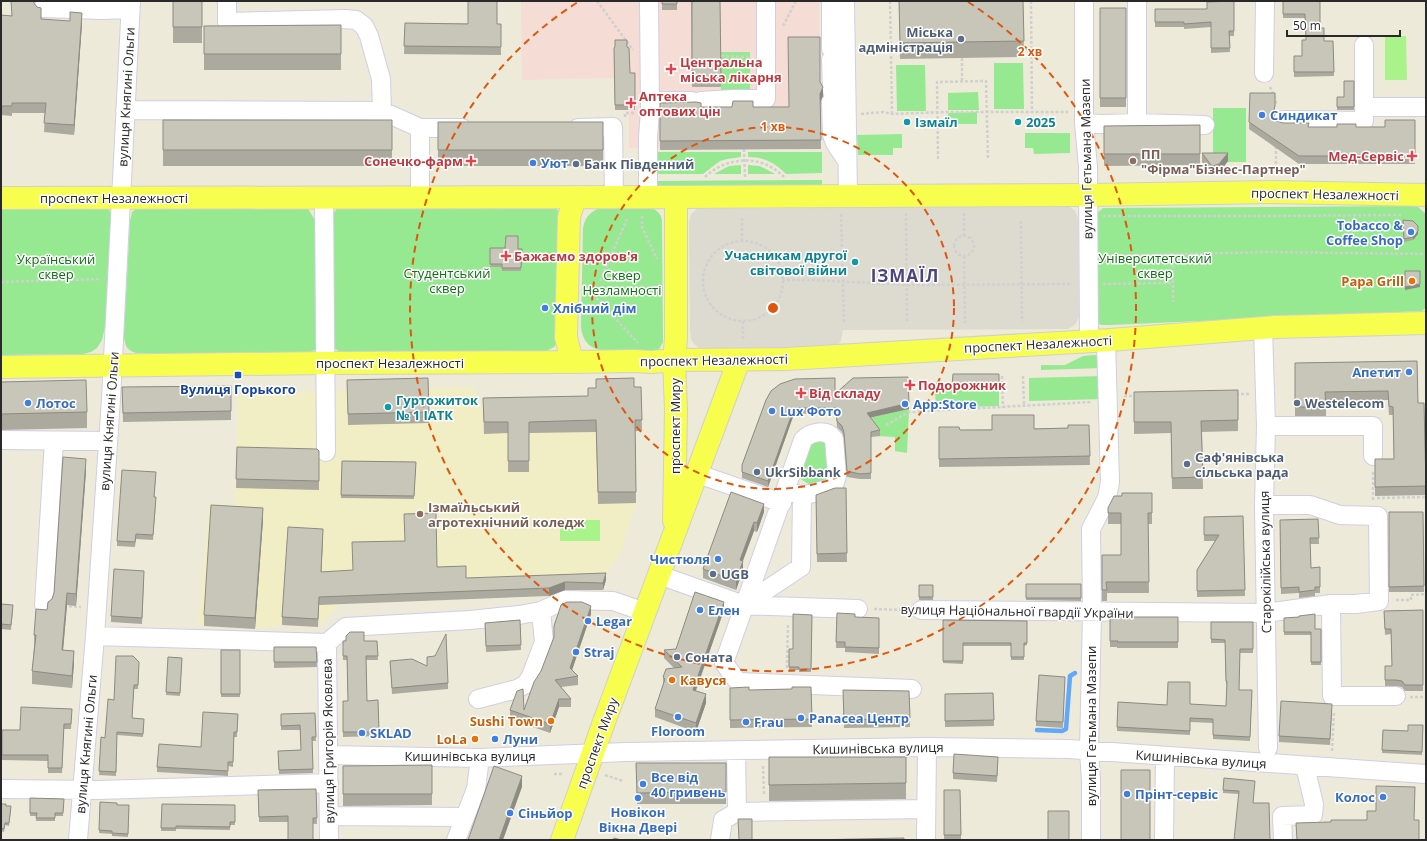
<svg xmlns="http://www.w3.org/2000/svg" width="1427" height="841" font-family="'Open Sans',sans-serif">
<style>
.education{fill:#f1eec6}
.medical{fill:#f5dcd5}
.green{fill:#96e990}
.pitch{fill:#aaf28a}
.plaza{fill:#dddbd0}
.lines{fill:none;stroke-linecap:round;stroke-linejoin:round}
.stream{stroke:#61a8fa;stroke-width:4.5}
.minor-casing{stroke:#d0cee4;stroke-width:20}
.major-casing{stroke:#d0d0d0;stroke-width:24}
.path{stroke:#d0d0d0;stroke-width:2.5;stroke-dasharray:3 2;stroke-linecap:butt}
.minor{stroke:#fff;stroke-width:18}
.major{stroke:#f7fe4d;stroke-width:22}
.wall{fill:#acaa9f}
.shaded-wall{fill:#8c8b82}
.building{fill:#c8c6b9;stroke:#8c8b82}
.ring{fill:none;stroke:#de570d;stroke-width:2;stroke-dasharray:7 5}
.service-dot{fill:#5c6f8a;stroke:#fff;stroke-width:1.5}
.health-dot{fill:#e0444e;stroke:#fff;stroke-width:1.5}
.shop-dot{fill:#3f7fe0;stroke:#fff;stroke-width:1.5}
.culture-dot{fill:#0f9aa8;stroke:#fff;stroke-width:1.5}
.education-dot{fill:#8d6e63;stroke:#fff;stroke-width:1.5}
.food-dot{fill:#e8710a;stroke:#fff;stroke-width:1.5}
.transit-dot{fill:#1a4fb4;stroke:#fff;stroke-width:1.5}
.labels{text-anchor:middle;dominant-baseline:central;stroke-width:3;stroke-linejoin:round;paint-order:stroke}
.service-label{font-size:13px;font-weight:bold;fill:#4e5e75;stroke:#fff;text-anchor:start}
.health-label{font-size:13px;font-weight:bold;fill:#be3a42;stroke:#fff;text-anchor:start}
.street-label{font-size:13px;fill:#292929;stroke:#fff}
.shop-label{font-size:13px;font-weight:bold;fill:#366cbe;stroke:#fff;text-anchor:start}
.culture-label{font-size:13px;font-weight:bold;fill:#0d838f;stroke:#fff;text-anchor:start}
.education-label{font-size:13px;font-weight:bold;fill:#785e54;stroke:#fff;text-anchor:start}
.park-label{font-size:13px;fill:#136c18;stroke:#fff}
.food-label{font-size:13px;font-weight:bold;fill:#c56008;stroke:#fff;text-anchor:end}
.transit-label{font-size:13px;font-weight:bold;fill:#164399;stroke:#fff}
.district-label{font-size:17px;font-weight:bold;letter-spacing:1px;fill:#4b457e;stroke:#fff}
.centre{fill:#de570d;stroke:#fff;stroke-width:2}
.ring-label{font-size:12px;text-anchor:middle;font-weight:bold;fill:#de570d;stroke:#fff;stroke-width:3;stroke-linejoin:round;paint-order:stroke}
</style>
<rect width="100%" height="100%" fill="#edead9"/>
<path class="education" d="M474,387L483,410L635,431L636,503L620,554L610,566L601,594L339,604L318,627L282,625L255,629L204,626L198,624L209,504H235L238,394Z"/>
<path class="medical" d="M521,1H819L821,149L660,150V148H629V110H615L614,78L522,80Z"/>
<path class="green" d="M721,52H750V91H721Z
M994,63H1023L1024,109H994Z
M896,65H925L926,111H897Z
M978,92L979,110H948V93Z
M1213,108H1246V162H1213Z
M977,112V124H948V113Z
M1025,133H1070V153L1034,154L1033,148H1025Z
M902,134V148H893V155H858L857,135Z
M654,152H741V157L727,159L720,161L703,174H654Z
M748,152H822V173L786,174C775,163 764,157 748,157Z
M741,165V174H714L729,166Z
M748,165L760,166L775,174H748Z
M822,180V187H659L655,181Z
M1413,206L1418,207L1426,214V308L1422,311L1111,325H1101L1098,323L1097,213L1103,208Z
M604,207L652,208C658,211 662,215 662,222L663,342L661,346L658,351C649,352 639,351 630,351C608,351 584,355 581,327L583,228C585,216 592,210 604,207Z
M1,208H107L110,211L112,215L105,327L102,340L97,348L91,352L83,354L1,355Z
M302,208L308,209L315,220L317,347L315,350L307,353H136C126,350 124,344 124,334L130,221L132,212L136,209Z
M338,208L556,209L561,213L557,343L554,347L546,351L342,353L335,349L333,345V213Z
M1094,355L1099,356L1103,368L1041,370V365H1065L1083,356Z
M1103,376L1104,399L1029,401V378Z
M941,385H952L953,389L999,388V406L936,408L935,391Z
M909,409L907,453L895,451V437L876,436L875,430L866,419Z
M826,439L828,481L810,485L799,478L808,443Z"/>
<path class="pitch" d="M1385,36H1406L1407,80H1385Z
M560,520H600V541H560Z"/>
<path class="plaza" d="M1065,206L1070,207L1075,211L1078,218L1079,317L1075,325L1068,329L843,330L841,341L835,348L700,349L693,343L691,339L690,330L689,222L691,214L697,209Z"/>
<g class="lines">
<path class="stream" d="M1037,730L1062,731L1066,729L1070,676L1075,673"/>
<defs>
<path id="minor" d="M831,1V49
M845,1L848,196
M1084,1V123L1088,167L1089,340
M43,8L102,10L130,9
M831,60L832,91
M1264,73L1265,1
M650,101H692
M701,101L733,99H766V1
M831,102L832,135L835,143L847,161
M1364,107H1426
M125,110L382,111L381,79L369,36L364,26L356,20L345,19L227,22V1
M382,111L420,128H462
M1283,120L1364,121V45
M1084,123L1102,124L1137,123L1205,125
M1137,123V1
M420,128V198
M578,128L613,127L614,197
M648,197V138L650,110L649,1
M324,198L326,452
M1263,328L1266,426L1264,505L1268,748
M1266,426H1373V456
M1,440L108,441
M698,474L782,503
M786,490L802,496L828,489L834,485L837,476L834,439C827,428 810,432 803,440L724,663L738,682L912,689
M659,575L744,605L858,609
M1331,604L1332,696H1396
M44,605L54,441
M744,605L801,567L802,496
M921,610L1266,613L1331,604H1356L1379,601L1378,516L1340,515L1310,505H1264
M95,636L327,643L346,627L470,620L519,615L541,611L565,600L613,601L645,612
M327,643L329,840
M478,699L517,689L526,684L531,676L544,642L541,611
M736,751L737,812
M328,755L480,758L626,752L927,747L1069,749L1426,774
M1,789L98,790L329,783
M329,816L465,817
M78,840L95,636L111,399L131,1
M456,840L476,789L480,758
M720,840L723,820L737,812L926,809
M926,840L927,747
M1091,840V781L1089,751L1092,613L1091,529L1107,498L1110,482L1106,340
M1164,840L1165,756
M1283,840L1282,816L1313,815L1314,804L1305,766"/>
<path id="major" d="M1,198L676,197L1088,195L1272,192L1426,195
M572,362L566,337L569,217L575,198
M1,367L325,363L572,362L634,361L652,362L674,360L786,359L1110,340L1275,327L1426,323
M674,521L676,410L674,360L676,339V197
M562,840L604,722L739,360"/>
</defs>
<use href="#minor" class="minor-casing"/>
<use href="#major" class="major-casing"/>
<path class="path" d="M597,1L633,50
M890,1L892,114
M1031,1L1032,112
M783,26L796,1
M721,56L750,57
M962,58V81
M1270,87L1276,101V106
M861,114L883,112L892,114L944,112H1068
M625,117V113H635
M744,149L745,177
M938,159L937,82L986,81L988,159
M1276,174V145
M705,177C727,156 762,154 784,177
M906,213L907,323
M964,213V237
M841,214L844,323
M642,216V227L657,259
M1103,216H1269L1402,215
M742,218V241
M1021,221L1022,322
M954 246a10 10 0 1 1 20 0a10 10 0 1 1-20 0Z
M703 281a40 40 0 1 1 80 0a40 40 0 1 1-80 0Z
M1173,255V302
M964,256L965,323
M1105,256L1268,252L1426,254
M782,280H813L907,285L1072,284
M600,281L627,219
M1,282L100,279
M1103,284L1173,283
M586,287L638,343
M743,321V340
M1002,376L1003,408
M1023,376L1024,407
M1236,394H1249
M1124,396H1137
M886,425L909,412L1092,402
M1377,498L1426,497
M1373,500V471
M1396,600H1411V595L1426,594
M64,606L81,607
M874,609L907,610
M787,668L788,623
M1410,697H1426
M1332,751L1334,712
M763,766L764,795
M554,774H562
M605,775L623,781"/>
<use href="#minor" class="minor"/>
<use href="#major" class="major"/>
</g>
<path class="wall" d="M173,1H202V43H173Z
M662,1H677V10H662Z
M691,1H720L721,87H692Z
M899,1H1023L1024,57L900,59Z
M1234,1V36H1229L1230,52L1211,53V27L1184,29V27H1155V9H1207Z
M1283,1H1320V28L1324,41H1333L1334,76L1294,77V56H1302L1306,40L1305,18H1283Z
M34,3L41,19L82,23L74,135L44,132L45,113H12V116L1,115V15L12,16Z
M1100,8H1126V107H1100Z
M405,23L501,24V55L404,54Z
M341,25V70H204V26Z
M615,47H627L630,73H635V110H615L614,48Z
M1354,81V110H1337V97H1344Z
M820,82L823,96L820,102L821,149L660,150V103L701,107H789Z
M1250,93L1275,114L1274,117V120L1283,123L1308,127H1385L1415,120V164H1299L1249,129Z
M163,120H392V166H163Z
M438,122H603V166H438Z
M1200,125V165L1104,166V126Z
M1202,153L1228,161L1219,173L1213,174L1211,173L1202,162Z
M1403,220L1418,234L1413,240L1404,242Z
M490,248L522,249L521,271H502V267H490Z
M1417,361L1418,403H1424L1426,495L1375,496V459H1394L1393,415H1389L1388,400L1326,401V416H1295V363Z
M953,374H999V388L952,389Z
M347,380L429,412V423L348,425Z
M1,382L87,412V428L1,430Z
M231,386V420L123,422L122,387Z
M634,387H641L642,431H635L636,503L598,504L596,432L529,433V472H508V433L484,434L483,398L588,396Z
M1134,392L1238,420V431L1202,432L1203,489H1172L1171,433L1134,434Z
M835,394L909,409L870,418L880,430V436L871,437V479H860L847,477L844,438L842,432L837,427L836,413L794,414L768,487L742,478V465L766,400Z
M1089,425L1090,465L939,467V427L960,430L1068,428Z
M237,447L319,451V490L236,488Z
M342,461L416,462L414,499L341,498Z
M86,471L76,606L67,605L63,650L74,663L72,688L32,684V671L34,647V635L47,610L54,593Z
M156,477L154,497L156,502L153,540L136,539L135,547L117,546V541Z
M846,488L847,562H817L816,495Z
M1152,493V524H1148L1149,593H1107V601H1102V555H1121V524H1108V508L1122,496Z
M764,512L757,532L754,531L743,561V570L736,590L703,578V569Z
M1389,512H1423L1424,592H1389Z
M1243,516L1245,596L1197,597V570L1215,541H1204V517Z
M1318,519L1319,544H1310L1311,568L1320,567V593H1315V596L1299,598V593L1281,594L1280,520Z
M263,520L255,629L204,626V615Z
M323,537L321,572L437,567L466,578L606,580L603,590H565L549,596L319,605L318,627L282,625V617Z
M144,577L142,624L111,622V616Z
M1026,584H1081V601L1026,600Z
M919,585H933V600H919Z
M1,604L13,610L11,630L1,629Z
M724,610L696,691L706,703L696,732L655,717V709L663,685V677L674,668L664,658V650L676,649Z
M1423,610V691H1405L1402,687L1396,686H1385V666H1392L1391,634L1385,635L1384,611Z
M837,613L855,617L879,648V654L845,652V648H836Z
M591,614L572,670L578,676V685L561,687L571,699V707H559L550,733L510,719V710H524L541,671L554,637Z
M812,615L811,672H799V670H789V649H793Z
M1110,617H1178V648H1117V647H1110Z
M1299,617L1315,629H1321V665H1311V635H1284V618Z
M520,620L521,650L486,652L485,623Z
M943,620L1027,621V645L1024,646V660H1011V646H963V664L943,663Z
M1211,622H1253V653H1240L1239,690H1252L1250,741L1213,739V723L1190,722V735L1117,731L1118,702L1167,705L1190,704L1226,706L1227,684H1226L1225,643H1211Z
M343,641H377L378,660H366L367,701L378,700L379,736L343,737V701H348L347,660H343Z
M274,647H316L317,667L274,668Z
M221,650H240V697H221Z
M168,657L182,658L180,696L166,695Z
M427,657L448,683V689L392,694L390,661L427,666Z
M139,666L138,689H134L132,718L144,723L143,737L117,735L116,776L99,775L101,737L105,738L114,700Z
M1065,682L1063,728L1036,726V721Z
M811,687L812,727L730,728V688L749,690L792,689Z
M843,690L909,691L910,727L844,728Z
M993,693L994,726L945,727V694Z
M72,709L71,729H64L62,773H48V761L2,760V730H20Z
M1332,710L1330,745L1279,742V736Z
M315,713L316,741H312L313,773L279,774L278,751L301,750L300,730H281V714Z
M238,714L237,737H234L233,767L228,766V776L157,772V767L201,747Z
M1423,725L1422,755L1382,753L1383,730L1408,731Z
M769,757H906V799L769,801Z
M636,763H726V804H637Z
M998,763L997,782L953,779V773Z
M432,765V805L343,806V766Z
M1224,778L1253,803L1238,794L1223,793Z
M316,789L317,824L288,822H259L258,790Z
M944,790H960L961,840H944Z
M30,798L64,799L63,816H55V821H36V816H30Z
M100,802L117,805H129L128,837L112,836V834L99,833Z
M1,804L6,806L11,809L9,826L5,825L4,832L1,831Z
M162,804L235,805V825H230V830L176,829V831H161Z"/>
<path class="shaded-wall" d="M82,13V23L74,135V125Z
M823,87V96L820,103V94Z
M1275,93V114L1273,120V113Z
M1228,153V161L1219,173L1213,174V166Z
M1418,231V234L1413,240V237Z
M1420,284V287L1405,290V287Z
M909,403V409L867,418V413Z
M794,408V414L768,487V481Z
M86,459V471L76,606V594Z
M764,504V512L757,532V523Z
M263,508V520L255,629V618Z
M754,522V531L740,568V560Z
M323,529V537L321,579V572Z
M743,561V570L736,590V581Z
M606,573V580L603,590V583Z
M565,582V590L549,596V588Z
M67,593V605L62,662V650Z
M724,602V610L693,698V690Z
M591,606V614L570,676V668Z
M74,651V663L72,688V676Z
M706,694V703L696,732V723Z
M559,699V707L550,733V724Z
M522,776V787L503,840H499Z"/>
<path class="building" d="M11,1H33L34,3L37,7L41,8V19L70,21V12L82,13L74,125L44,123L46,103H12V106H1V15L12,16Z
M173,1H202V27H173Z
M468,1H497V24H501V47L404,46L405,23L468,24Z
M662,1H677V4H662Z
M692,1H720L721,78L692,79Z
M899,1H1023L1024,41L900,43Z
M1234,1V31H1229L1230,48H1211V22L1184,24V22H1155V9H1207V2Z
M1283,1H1320V28H1324V41H1333L1334,72H1294V56H1302V40H1306L1305,14H1283Z
M1100,8H1126V98H1100Z
M341,25V54H204V26Z
M788,37H820V82L823,87L820,94L821,140L660,141V103L696,102L701,103V107H732L733,101H753V107H789Z
M615,40H627V47L629,48L630,73H635V105H615L614,48L615,47Z
M1344,81H1354V107H1337V97H1344Z
M1250,93H1275V106L1273,113L1274,120L1283,123H1309L1308,127H1337V124H1356V127H1385V120H1415V156H1299L1249,122Z
M163,120H392V150H163Z
M438,122H603V150H438Z
M1200,125V154H1104V126Z
M1202,153H1228L1219,164L1213,166L1211,165Z
M1403,220L1413,221L1418,226V231L1413,237L1404,239Z
M506,236H518V249H522L521,268H502V264H490V248H505Z
M1405,271H1420V284L1405,287Z
M1417,361L1418,403H1424L1426,486L1375,487V459H1394L1393,407L1389,406L1388,391L1325,392L1326,407H1295V363Z
M953,374H999V385L952,386Z
M908,377L909,403L867,413L880,430L871,432V473L860,474L847,471L844,433L842,426L837,421L836,408H794L768,481L742,472V465L766,400L771,391L780,384L795,379L835,378V394L853,378Z
M428,378L429,412L348,414L347,380Z
M634,378V387H641L642,420H635L636,492H598L596,420L529,422V461H508V422H484L483,398L588,396V388H596V379Z
M86,380L87,412L1,414V382Z
M231,386V411L123,413L122,387Z
M1238,390V420L1201,421L1203,477L1172,478L1171,422H1134V392Z
M992,415H1034V429L1068,428V425H1089L1090,456L939,459V427H959L960,430H992Z
M237,447L317,449L319,451V481L236,479Z
M63,457L86,459L76,594L67,593L62,650L74,651L72,676L32,671L36,635H34L36,609L47,610L48,602L52,599L54,593Z
M342,461L416,462L414,496L341,495Z
M122,470L156,472L154,497H156L153,535L136,534L135,542L117,541Z
M835,488H846L847,553L817,554L816,495Z
M731,492L764,504L757,523L754,522L740,560L743,561L736,581L703,569Z
M1122,493H1152V513H1148L1149,582H1106L1107,590H1102V555H1121V513H1108V508L1114,496H1122Z
M211,505L263,508L255,618L204,615Z
M1389,512H1423L1424,586L1389,587Z
M436,513L437,567L466,566V578L606,573L603,583L565,582L549,588L319,597L318,619L282,617L288,527L323,529L321,572L353,570L352,542L405,541L404,514Z
M1243,516L1245,590L1197,591V570L1219,535H1204V517Z
M1318,519L1319,538H1310L1311,568L1320,567V587H1315V590L1299,592V587L1281,588L1280,520Z
M114,569L144,571L142,618L111,616Z
M1026,584H1081V598H1026Z
M919,585H933V597H919Z
M695,592L724,602L693,690L706,694L696,723L655,709L665,679L663,677L666,669L682,667L664,650L676,649Z
M567,602H582L591,606L570,668L578,676L555,680L571,699H559L550,724L510,710L517,691L523,689L524,710L534,682L541,671L554,637V626L561,605Z
M1,604L13,605L11,625L1,624Z
M1423,610V685H1405L1402,681L1396,680H1385V666H1392L1391,629H1385L1384,611Z
M837,613L855,614V617L879,618V648L845,647V642H836Z
M793,614L812,615L811,669H799V667H789V649H793Z
M1315,614V629H1321V662H1311V632H1284V618L1299,617V616Z
M1110,617H1178V642H1117L1118,641H1110Z
M520,620L521,645L486,646L485,623Z
M943,620L1027,621V643H1024V657H1011V643H963V661H943Z
M1211,622H1253V649H1240L1239,690H1252L1250,737L1213,735V719L1190,718V731L1117,727L1118,702L1167,705L1168,682H1190V704L1226,706L1227,681H1226L1225,640L1211,639Z
M350,632H364V641H377L378,656H366L367,701L378,700L379,732H343V701H348L347,656H343V641H346V636Z
M446,634L448,683L392,688L390,661L412,659L427,666V657L435,656Z
M274,647H316L317,662H274Z
M221,650H240V694H221Z
M116,656H133L139,662L138,685H134L132,718L144,719L143,734L117,732L116,772L99,771L101,737L105,738L108,699L114,700Z
M168,657L182,658L180,693L166,692Z
M1039,675L1065,677L1063,722L1036,721Z
M749,687V690L792,689V687H811L812,719L730,720V688Z
M843,690L909,691L910,718L844,720Z
M993,693L994,720L945,721V694Z
M1281,701L1332,704L1330,739L1279,736Z
M21,707L72,709L71,724H64L62,768H48V755H2V730H20Z
M203,712L238,714L237,732H234L233,762H228V771L157,767L159,744L201,747Z
M315,713L316,737H312L313,769L279,770L278,751L301,750L300,725L281,726V714Z
M1408,725H1423L1422,752L1382,750L1383,730L1408,731Z
M954,754L998,757L997,776L953,773Z
M769,757H906V783L769,785Z
M636,763H726V792L637,793Z
M432,765V794H343V766Z
M494,766L522,776L499,840H468Z
M1121,770H1150V840H1121Z
M1224,778L1255,781L1253,803H1269L1270,840H1234L1239,791L1223,790Z
M1376,786L1415,787L1414,820H1419V840H1297L1296,823L1331,822V820H1367V811H1376Z
M316,789L317,818H313V840H288V816L259,817L258,790Z
M944,790H960L961,835H944Z
M30,798L64,799L63,813H55V818H36L37,813H30Z
M100,802L117,803V805H129L128,834L112,833V831L99,830Z
M1,804H6V806H11L9,823H5L4,829L1,828Z
M162,804L235,805V822H230V827L176,826V828H161Z
M1048,811H1069V840H1048Z
M738,819H752V840H739Z
M614,838L621,840H613Z
M904,838V840H810Z"/>
<g class="ring">
<circle cx="773" cy="308" r="181"/>
<path d="M968 2A363 363 0 1 1 578 2"/>
</g>
<g class="service-dot">
<circle cx="961" cy="39" r="4"/>
<circle cx="576" cy="164" r="4"/>
<circle cx="1297" cy="403" r="4"/>
<circle cx="1187" cy="464" r="4"/>
<circle cx="757" cy="472" r="4"/>
<circle cx="713" cy="574" r="4"/>
<circle cx="677" cy="657" r="4"/>
</g>
<g class="health-dot">
<path d="M669 63h4v4h4v4h-4v4h-4v-4h-4v-4h4z"/>
<path d="M629 97h4v4h4v4h-4v4h-4v-4h-4v-4h4z"/>
<path d="M1410 150h4v4h4v4h-4v4h-4v-4h-4v-4h4z"/>
<path d="M469 155h4v4h4v4h-4v4h-4v-4h-4v-4h4z"/>
<path d="M504 250h4v4h4v4h-4v4h-4v-4h-4v-4h4z"/>
<path d="M908 379h4v4h4v4h-4v4h-4v-4h-4v-4h4z"/>
<path d="M799 387h4v4h4v4h-4v4h-4v-4h-4v-4h4z"/>
</g>
<g class="shop-dot">
<circle cx="1262" cy="115" r="4"/>
<circle cx="533" cy="163" r="4"/>
<circle cx="1411" cy="232" r="4"/>
<circle cx="545" cy="308" r="4"/>
<circle cx="1409" cy="372" r="4"/>
<circle cx="28" cy="403" r="4"/>
<circle cx="905" cy="404" r="4"/>
<circle cx="772" cy="411" r="4"/>
<circle cx="718" cy="559" r="4"/>
<circle cx="700" cy="610" r="4"/>
<circle cx="588" cy="621" r="4"/>
<circle cx="576" cy="652" r="4"/>
<circle cx="678" cy="717" r="4"/>
<circle cx="801" cy="718" r="4"/>
<circle cx="746" cy="722" r="4"/>
<circle cx="362" cy="733" r="4"/>
<circle cx="495" cy="739" r="4"/>
<circle cx="643" cy="784" r="4"/>
<circle cx="1127" cy="794" r="4"/>
<circle cx="1383" cy="797" r="4"/>
<circle cx="638" cy="798" r="4"/>
<circle cx="510" cy="813" r="4"/>
</g>
<g class="culture-dot">
<circle cx="907" cy="122" r="4"/>
<circle cx="1018" cy="122" r="4"/>
<circle cx="855" cy="262" r="4"/>
<circle cx="388" cy="407" r="4"/>
</g>
<g class="education-dot">
<circle cx="1133" cy="161" r="4"/>
<circle cx="420" cy="514" r="4"/>
</g>
<g class="food-dot">
<circle cx="1412" cy="281" r="4"/>
<circle cx="672" cy="680" r="4"/>
<circle cx="551" cy="721" r="4"/>
<circle cx="475" cy="739" r="4"/>
</g>
<rect class="transit-dot" x="234" y="371" width="8" height="8" rx="2"/>
<g class="labels">
<g class="service-label">
<text x="953" y="32" text-anchor="end">Міська<tspan x="953" dy="15">адміністрація</tspan></text>
<text x="584" y="164">Банк Південний</text>
<text x="1305" y="403">Westelecom</text>
<text x="1195" y="457">Саф'янівська<tspan x="1195" dy="15">сільська рада</tspan></text>
<text x="765" y="472">UkrSibbank</text>
<text x="721" y="574">UGB</text>
<text x="685" y="657">Соната</text>
</g>
<g class="health-label">
<text x="680" y="62">Центральна<tspan x="680" dy="15">міська лікарня</tspan></text>
<text x="639" y="96">Аптека<tspan x="639" dy="15">оптових цін</tspan></text>
<text x="1404" y="156" text-anchor="end">Мед-Сервіс</text>
<text x="463" y="161" text-anchor="end">Сонечко-фарм</text>
<text x="514" y="256">Бажаємо здоров'я</text>
<text x="918" y="385">Подорожник</text>
<text x="809" y="393">Від складу</text>
</g>
<g class="street-label">
<text transform="translate(126 97) rotate(-87)">вулиця Княгині Ольги</text>
<text transform="translate(1086 159) rotate(-91)">вулиця Гетьмана Мазепи</text>
<text transform="translate(1325 194) rotate(1)">проспект Незалежності</text>
<text x="114" y="198">проспект Незалежності</text>
<text transform="translate(1038 344) rotate(-3)">проспект Незалежності</text>
<text transform="translate(714 360) rotate(-1)">проспект Незалежності</text>
<text x="390" y="363">проспект Незалежності</text>
<text transform="translate(109 421) rotate(-86)">вулиця Княгині Ольги</text>
<text transform="translate(675 426) rotate(-90)">проспект Миру</text>
<text transform="translate(1265 562) rotate(-91)">Старокілійська вулиця</text>
<text transform="translate(1017 611) rotate(1)">вулиця Національної гвардії України</text>
<text transform="translate(1091 726) rotate(-90)">вулиця Гетьмана Мазепи</text>
<text transform="translate(328 741) rotate(-91)">вулиця Григорія Яковлєва</text>
<text transform="translate(597 743) rotate(-70)">проспект Миру</text>
<text transform="translate(86 744) rotate(-85)">вулиця Княгині Ольги</text>
<text transform="translate(878 748) rotate(-1)">Кишинівська вулиця</text>
<text x="470" y="756">Кишинівська вулиця</text>
<text transform="translate(1201 759) rotate(4)">Кишинівська вулиця</text>
</g>
<g class="shop-label">
<text x="1270" y="115">Синдикат</text>
<text x="541" y="163">Уют</text>
<text x="1403" y="225" text-anchor="end">Tobacco &amp;<tspan x="1403" dy="15">Coffee Shop</tspan></text>
<text x="553" y="308">Хлібний дім</text>
<text x="1401" y="372" text-anchor="end">Апетит</text>
<text x="36" y="403">Лотос</text>
<text x="913" y="404">App:Store</text>
<text x="780" y="411">Lux Фото</text>
<text x="710" y="559" text-anchor="end">Чистюля</text>
<text x="708" y="610">Елен</text>
<text x="596" y="621">Legar</text>
<text x="584" y="652">Straj</text>
<text x="809" y="718">Panacea Центр</text>
<text x="754" y="722">Frau</text>
<text x="678" y="731" text-anchor="middle">Floroom</text>
<text x="370" y="733">SKLAD</text>
<text x="503" y="739">Луни</text>
<text x="651" y="777">Все від<tspan x="651" dy="15">40 гривень</tspan></text>
<text x="1135" y="794">Прінт-сервіс</text>
<text x="1375" y="797" text-anchor="end">Колос</text>
<text x="638" y="812" text-anchor="middle">Новікон<tspan x="638" dy="15">Вікна Двері</tspan></text>
<text x="518" y="813">Сіньйор</text>
</g>
<g class="culture-label">
<text x="915" y="122">Ізмаїл</text>
<text x="1026" y="122">2025</text>
<text x="847" y="255" text-anchor="end">Учасникам другої<tspan x="847" dy="15">світової війни</tspan></text>
<text x="396" y="400">Гуртожиток<tspan x="396" dy="15">№ 1 ІАТК</tspan></text>
</g>
<g class="education-label">
<text x="1141" y="154">ПП<tspan x="1141" dy="15">"Фірма"Бізнес-Партнер"</tspan></text>
<text x="428" y="507">Ізмаїльський<tspan x="428" dy="15">агротехнічний коледж</tspan></text>
</g>
<g class="park-label">
<text x="1155" y="258">Університетський<tspan x="1155" dy="15">сквер</tspan></text>
<text x="56" y="259">Український<tspan x="56" dy="15">сквер</tspan></text>
<text x="447" y="273">Студентський<tspan x="447" dy="15">сквер</tspan></text>
<text x="622" y="275">Сквер<tspan x="622" dy="15">Незламності</tspan></text>
</g>
<g class="food-label">
<text x="1404" y="281">Papa Grill</text>
<text x="680" y="680" text-anchor="start">Кавуся</text>
<text x="543" y="721">Sushi Town</text>
<text x="467" y="739">LoLa</text>
</g>
<g class="transit-label">
<text x="238" y="389">Вулиця Горького</text>
</g>
<g class="district-label">
<text x="905" y="275">ІЗМАЇЛ</text>
</g>
</g>
<circle cx="773" cy="308" r="6" class="centre"/>
<g class="ring-label">
<text x="1030" y="56">2 хв</text>
<text x="773" y="131">1 хв</text>
</g>
<rect width="1427" height="841" fill="none" stroke="#292929" stroke-width="4"/>
<path d="M1287 30v6h113v-6" fill="none" stroke="#292929" stroke-width="2"/>
<text x="1293" y="30" font-size="12" fill="#292929" stroke="#ffffff" stroke-width="3" paint-order="stroke">50 m</text>
</svg>
